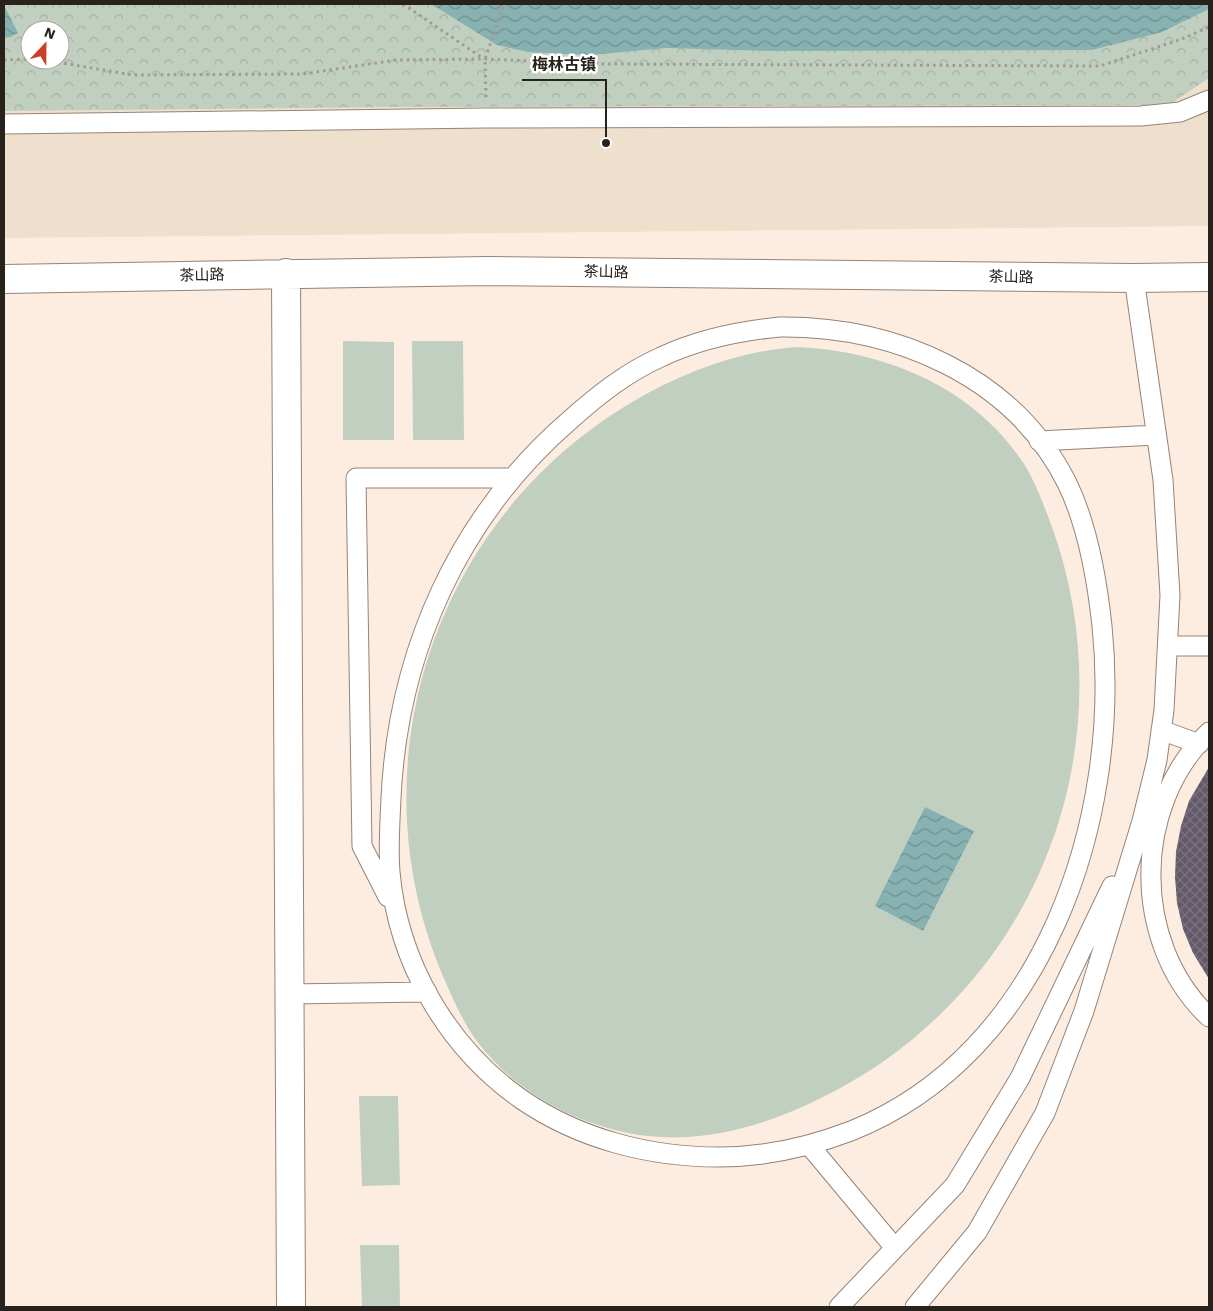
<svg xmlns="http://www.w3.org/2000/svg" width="1213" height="1311" font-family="'Work Sans','Noto Sans SC',sans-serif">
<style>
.commercial{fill:#efe0cd;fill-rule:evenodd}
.park{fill:url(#park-crowns);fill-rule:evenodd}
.pitch{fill:#c0cfbf}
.water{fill:url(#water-waves)}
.building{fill:url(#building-cross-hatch)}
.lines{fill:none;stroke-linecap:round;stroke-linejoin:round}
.street-casing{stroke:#958376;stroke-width:21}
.secondary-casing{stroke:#958376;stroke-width:30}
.path{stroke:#a4998f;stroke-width:3;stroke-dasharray:2.5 4;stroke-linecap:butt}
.street{stroke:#fff;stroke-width:19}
.secondary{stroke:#fff;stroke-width:28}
.labels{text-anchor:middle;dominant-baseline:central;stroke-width:5;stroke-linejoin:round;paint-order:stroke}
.street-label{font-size:15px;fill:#28221c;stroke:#fff}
.leader{fill:none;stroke:#28221c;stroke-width:2}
.callout-dot{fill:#28221c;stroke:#fff;stroke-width:2}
.callout-label{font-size:16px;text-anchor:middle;font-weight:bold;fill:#28221c;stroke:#fff;stroke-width:5;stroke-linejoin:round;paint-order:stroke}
</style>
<defs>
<pattern id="park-crowns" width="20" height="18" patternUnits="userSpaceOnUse" patternTransform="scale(1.25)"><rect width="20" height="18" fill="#c0cfbf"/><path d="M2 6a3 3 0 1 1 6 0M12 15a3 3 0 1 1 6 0" fill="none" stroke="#a5b1a4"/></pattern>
<pattern id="water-waves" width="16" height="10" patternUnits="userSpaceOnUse" patternTransform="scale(1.25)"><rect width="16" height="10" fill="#88b2b1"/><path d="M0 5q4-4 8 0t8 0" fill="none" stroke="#6f908f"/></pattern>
<pattern id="building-cross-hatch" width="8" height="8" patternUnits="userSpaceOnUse" patternTransform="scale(1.25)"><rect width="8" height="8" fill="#645a6a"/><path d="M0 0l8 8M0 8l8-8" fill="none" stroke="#7a737e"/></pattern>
</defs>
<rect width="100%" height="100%" fill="#fdede1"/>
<path class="commercial" d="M4,4H1209V226L4,238ZM30,30H60V60H30Z"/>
<path class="park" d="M4,4H1209V78L1169,105L391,107L4,111ZM30,30H60V60H30Z"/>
<path class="pitch" d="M343,341L394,342V440H343Z
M412,341H463L464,440H413Z
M797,347C885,351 974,387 1024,464C1036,483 1044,506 1052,527C1093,640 1088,767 1038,876C995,971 918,1050 825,1096C770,1124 709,1143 647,1136C583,1128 519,1095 479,1044C465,1026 455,1004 446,983C351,769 432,519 634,401C684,372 739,351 797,347Z
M359,1096H398L400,1185L362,1186Z
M360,1245H399L400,1307H362Z"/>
<path class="water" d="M431,4H1209V9L1162,32L1092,50L773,51L666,48L591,55L528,52L497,45Z
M4,5L18,33L10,37L4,38Z
M925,807L974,831L923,931L875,906Z"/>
<path class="building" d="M1209,767V979L1193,953L1183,929L1177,903L1175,877L1176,852L1181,826L1189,801Z"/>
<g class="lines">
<defs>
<path id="street" d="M4,124L486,118L1141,116L1180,112L1209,100
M780,327C894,326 1013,375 1067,483C1088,526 1097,579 1102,626C1122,819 1044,1054 851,1131C809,1147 764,1157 719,1157C649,1157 579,1139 521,1099C447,1047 398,962 390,872C388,847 390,822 391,798C398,651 459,516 570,420C598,395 627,372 661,357C699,339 738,331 780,327Z
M1039,441L1156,435
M1168,646H1209
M1161,730L1199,744
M1209,732C1132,806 1131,943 1209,1017
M388,897L362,846L356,478H512
M289,994L427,992
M809,1145L895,1248
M839,1307L955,1185L1020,1078L1112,886
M915,1307L977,1232L1045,1113L1084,1011L1142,821L1157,760L1164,710L1170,595L1163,480L1134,278"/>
<path id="secondary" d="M286,273L291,1307
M4,279L487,271L1134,278L1209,277"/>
</defs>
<use href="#street" class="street-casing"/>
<use href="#secondary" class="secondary-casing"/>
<path class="path" d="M403,4L484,59
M4,60L30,59
M45,60L133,75L303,74L396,60L485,59L603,64L1100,66L1182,39L1209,27
M486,97L485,59L504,4"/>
<use href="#street" class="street"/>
<use href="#secondary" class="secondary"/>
</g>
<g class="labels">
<g class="street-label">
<text transform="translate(606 272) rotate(1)">茶山路</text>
<text transform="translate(202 275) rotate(-1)">茶山路</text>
<text transform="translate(1011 277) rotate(1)">茶山路</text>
</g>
</g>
<path class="leader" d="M606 143L606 80H522"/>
<circle class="callout-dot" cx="606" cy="143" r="5"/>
<g class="callout-label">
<text x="564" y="70">梅林古镇</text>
</g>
<rect width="1213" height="1311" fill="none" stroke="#28221c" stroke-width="10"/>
<g transform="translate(45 45) rotate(22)"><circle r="24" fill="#ffffff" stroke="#a9a7a4"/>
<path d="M0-4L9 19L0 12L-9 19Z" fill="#ca3f26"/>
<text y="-8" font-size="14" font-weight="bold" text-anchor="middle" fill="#28221c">N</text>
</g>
</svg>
